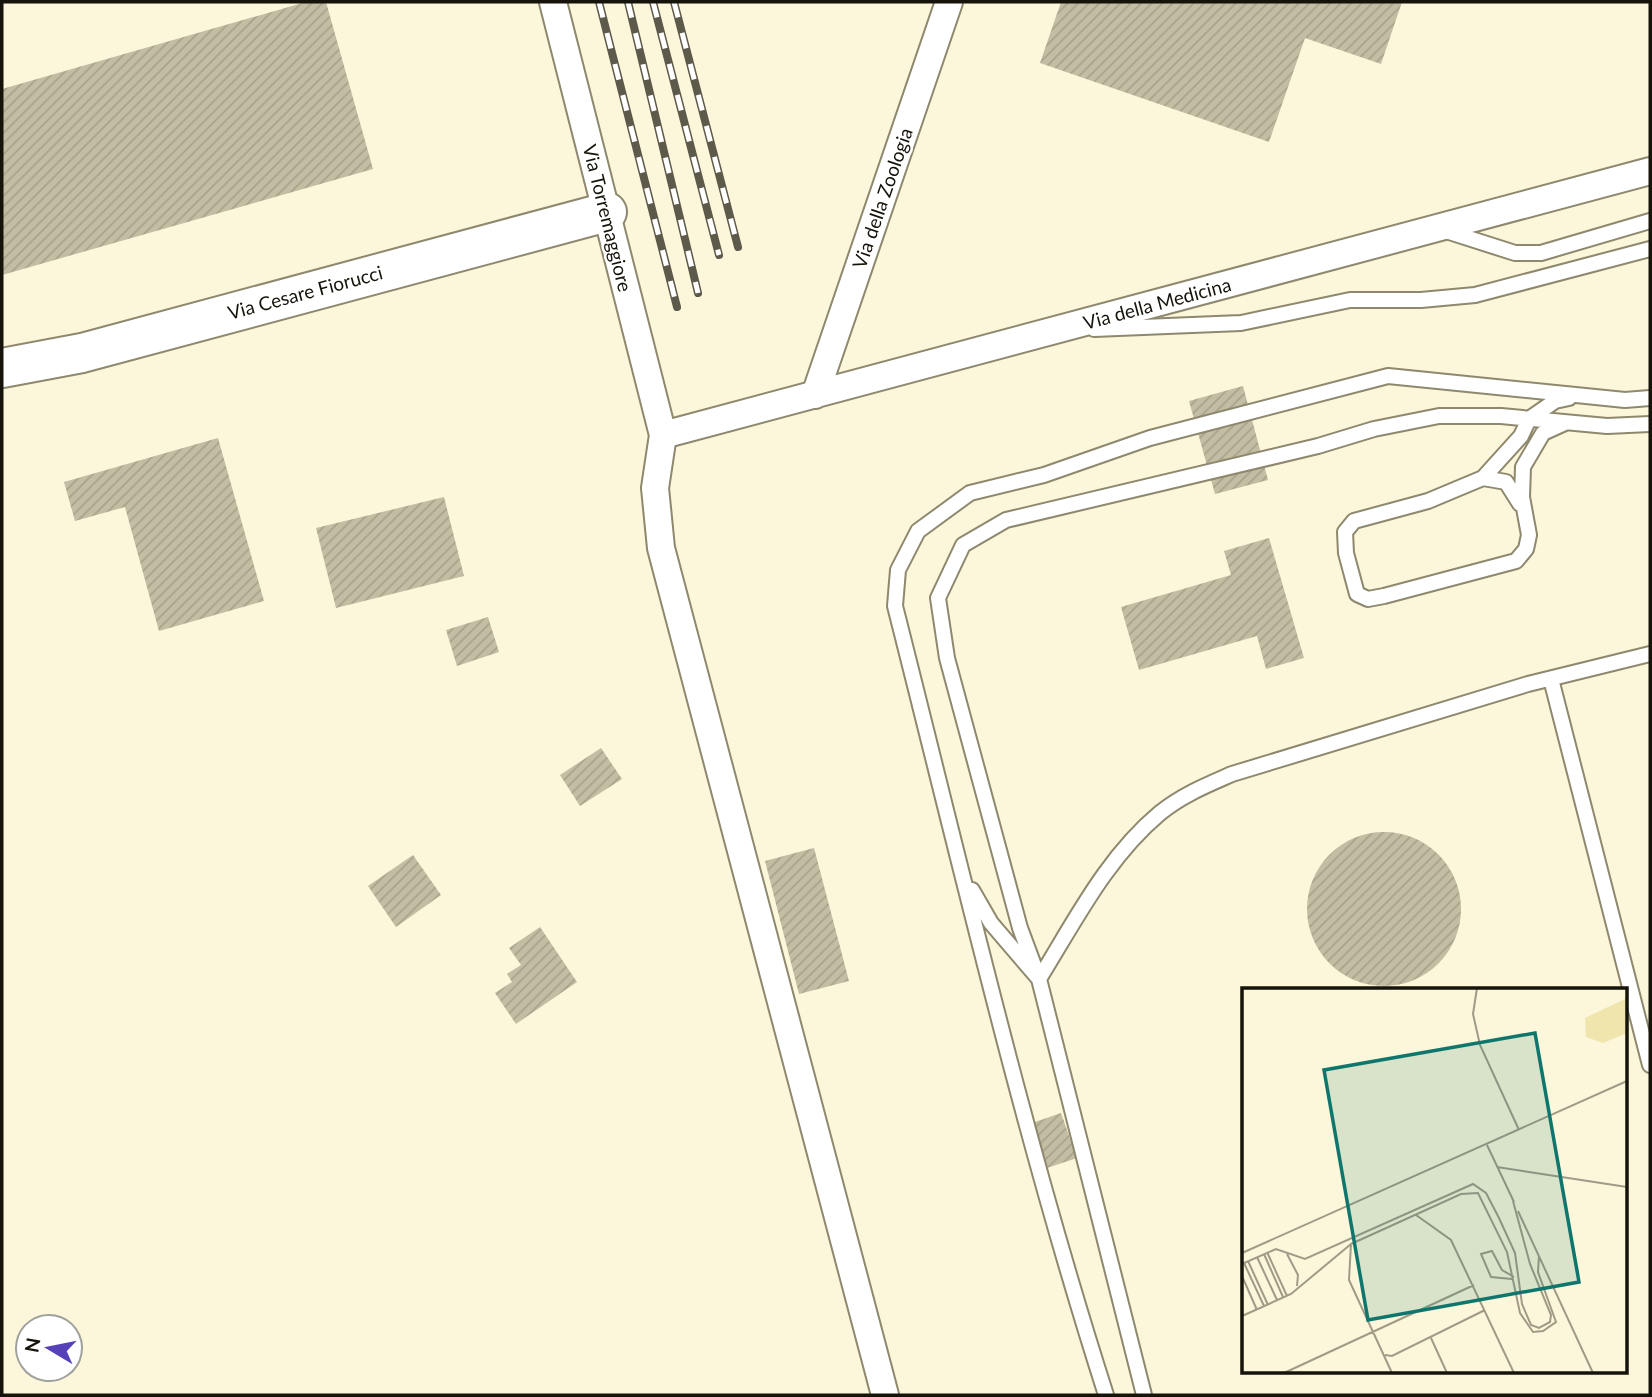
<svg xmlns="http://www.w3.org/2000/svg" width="1652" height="1397" font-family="Lato,sans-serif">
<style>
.building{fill:url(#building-hatch)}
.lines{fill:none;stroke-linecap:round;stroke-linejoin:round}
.lane-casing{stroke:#8d886e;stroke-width:18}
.street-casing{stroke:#8d886e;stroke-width:30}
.secondary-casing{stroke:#8d886e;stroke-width:42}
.lane{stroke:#fff;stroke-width:14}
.street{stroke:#fff;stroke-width:26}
.secondary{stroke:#fff;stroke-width:38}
.rail-casing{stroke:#5d5a4b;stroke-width:8}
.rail{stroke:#fff;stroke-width:5;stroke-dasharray:16;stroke-linecap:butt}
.labels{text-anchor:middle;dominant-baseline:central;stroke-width:5;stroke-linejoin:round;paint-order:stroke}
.street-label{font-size:19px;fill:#15130a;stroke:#fff}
.inset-road{fill:none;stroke:#a09b87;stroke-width:2}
.view{fill:#0f766e;fill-opacity:0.15;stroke:#0f766e;stroke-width:3.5}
.inset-edge{fill:none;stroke:#15130a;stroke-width:3.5}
</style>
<defs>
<pattern id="building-hatch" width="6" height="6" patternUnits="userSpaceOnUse" patternTransform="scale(1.75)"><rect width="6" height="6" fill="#c3bea3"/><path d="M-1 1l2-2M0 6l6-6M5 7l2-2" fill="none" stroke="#a7a28b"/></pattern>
</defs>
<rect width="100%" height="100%" fill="#fcf6da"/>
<path class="building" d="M306,2H326L373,169L2,275V89Z
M1061,2H1402L1381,64L1305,38L1269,142L1040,63Z
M1243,386L1268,480L1215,494L1189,401Z
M218,438L264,601L159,631L125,507L75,521L64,482Z
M444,497L464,576L336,608L316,528Z
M1269,538L1304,658L1266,669L1257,636L1139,670L1121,607L1231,575L1224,551Z
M488,617L499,652L457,666L446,630Z
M601,748L622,779L580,806L560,775Z
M1307 909a77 77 0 1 1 154 0a77 77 0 1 1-154 0Z
M814,848L849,981L799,994L765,861Z
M413,855L441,895L396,927L368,886Z
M540,927L577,982L516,1024L495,993L512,982L507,974L521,965L509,948Z
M1061,1113L1077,1158L1044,1169L1029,1124Z"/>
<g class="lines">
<defs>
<path id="lane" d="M1443,230L1515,253H1541L1650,221
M1094,329L1241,323L1350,300H1421L1475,295L1650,249
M1565,423L1543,433L1523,467L1522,497L1529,535L1526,549L1516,561L1384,596L1368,599L1357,594L1346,553L1345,532L1354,521L1428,501L1483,478L1521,436L1529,419L1555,401L1569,398
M1483,478L1506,482L1520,504
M1551,679L1650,1065
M972,890L991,923L1039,979C1075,921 1107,857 1160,813C1182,795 1207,785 1232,774L1528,684L1650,654
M1106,1395C1023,1136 962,870 895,606L898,570L918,531L970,493L1044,475L1150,438L1388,376L1625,400L1650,398
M1144,1395L1039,979L1020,928L947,658L938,598L963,545L1006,520L1318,446L1374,429L1439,416H1501L1607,426L1650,424"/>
<path id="street" d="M553,2L663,435L655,488L661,548L885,1395
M815,395L949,2
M663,435L1650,171"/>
<path id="secondary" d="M2,368L82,353L607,212"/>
</defs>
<use href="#lane" class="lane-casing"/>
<use href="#street" class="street-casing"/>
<use href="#secondary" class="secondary-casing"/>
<use href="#lane" class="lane"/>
<use href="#street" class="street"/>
<use href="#secondary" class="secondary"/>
<defs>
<path id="rail" d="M599,2L677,307
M628,2L698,293
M653,2L719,255
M674,2L738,247"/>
</defs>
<use href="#rail" class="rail-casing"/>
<use href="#rail" class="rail"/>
</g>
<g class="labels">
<g class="street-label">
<text transform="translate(882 198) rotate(-71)">Via della Zoologia</text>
<text transform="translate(608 218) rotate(76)">Via Torremaggiore</text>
<text transform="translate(305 292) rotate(-15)">Via Cesare Fiorucci</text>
<text transform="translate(1157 303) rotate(-15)">Via della Medicina</text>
</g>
</g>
<g transform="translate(1242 988)">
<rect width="385" height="385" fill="#fcf6da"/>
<path d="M385,10V45L361,55L344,49L343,30Z" fill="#f0e5ad"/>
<path class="inset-road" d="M235,0L231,26L238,57L277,142M245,157L272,214M255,179L385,199M276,223L351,385M174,227L209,252L272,385M25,264L45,308M0,265L385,93M22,266L41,309M45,266L56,287L55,298M15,269L35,312M6,273L26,317M2,275L22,318M0,276L34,261L63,271L231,196L244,205L257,230L273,265L280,316L289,337L297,340L308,334L309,327L288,276L271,213M0,288L15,322M270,291L249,289L239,266L250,263L260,282L272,289M0,328L49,306L109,256M189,350L205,385M143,367L150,368L243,322M42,385L232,297M150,385L107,292L109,256L219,206L236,205L265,264L278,325L291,344L301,343L314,334L296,284L297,268"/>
<path class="view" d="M293,45L337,294L126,332L82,82Z"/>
<rect width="385" height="385" class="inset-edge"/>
</g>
<rect width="1652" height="1397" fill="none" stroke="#15130a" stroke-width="7"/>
<g transform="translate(49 1348) rotate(280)"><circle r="33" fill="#ffffff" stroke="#a1a19d" stroke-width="2"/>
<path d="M0-5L12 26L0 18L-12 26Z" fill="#5641b9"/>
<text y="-10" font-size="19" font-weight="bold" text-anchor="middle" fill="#15130a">N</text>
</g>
</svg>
